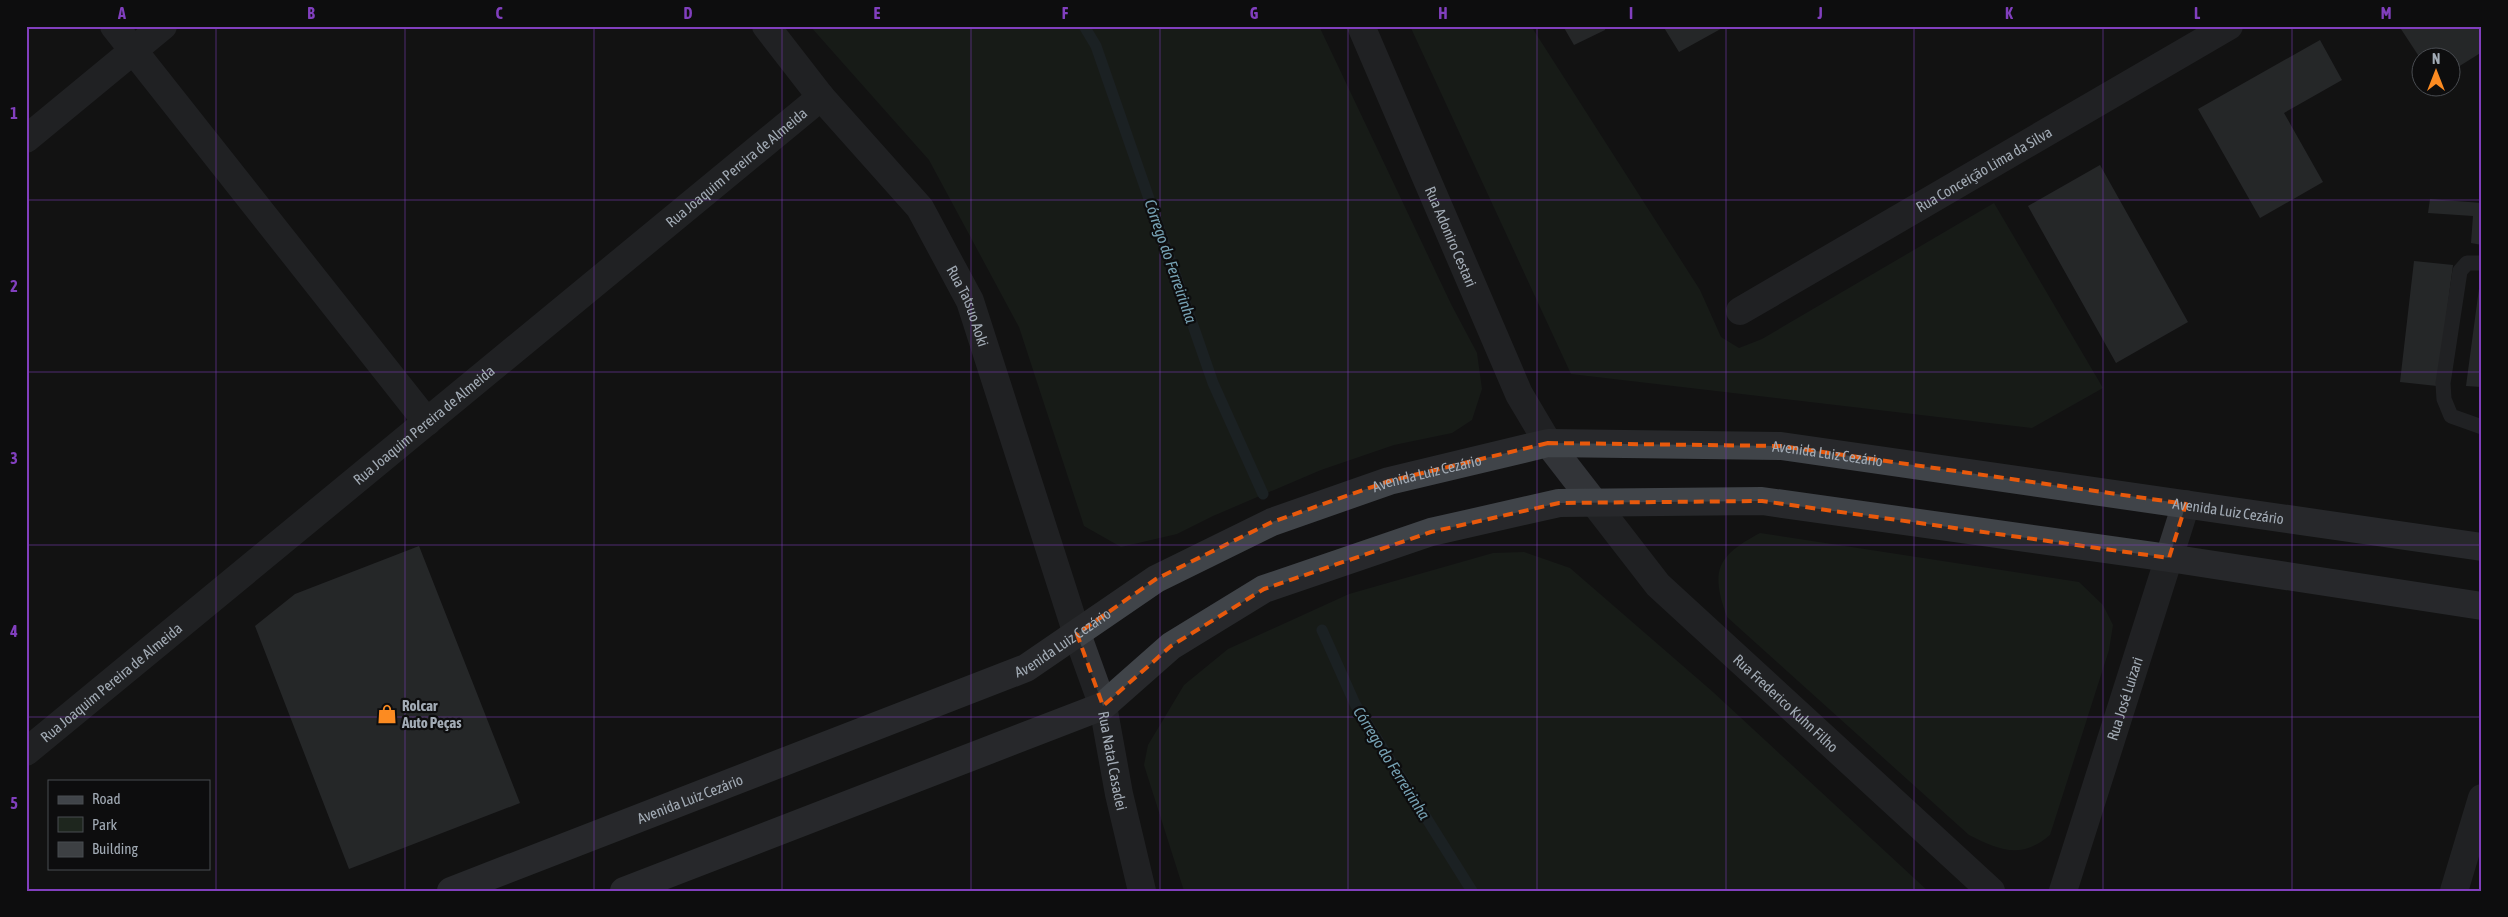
<svg xmlns="http://www.w3.org/2000/svg" width="2508" height="917" font-family="'Asap Condensed',sans-serif">
<style>
.green{fill:#1e261e}
.lines{fill:none;stroke-linecap:round;stroke-linejoin:round}
.stream{stroke:#273338;stroke-width:11}
.building{fill:#3d4043}
.lane{stroke:#323438;stroke-width:15}
.street{stroke:#323438;stroke-width:28}
.secondary{stroke:#404449;stroke-width:28}
.marked{fill:none;stroke:#e8590c;stroke-width:4;stroke-dasharray:10 6;stroke-linejoin:round}
.grid{fill:none;stroke:#813fbe;stroke-width:1;stroke-opacity:0.55}
.labels{text-anchor:middle;dominant-baseline:central;stroke-width:4.5;stroke-linejoin:round;paint-order:stroke}
.street-label{font-size:15px;fill:#a2abb5;stroke:#0d0d0e}
.poi-label{font-size:15px;font-weight:bold;fill:#a2abb5;stroke:#0d0d0e;text-anchor:start}
.water-label{font-size:16px;font-style:italic;fill:#76a1b3;stroke:#0d0d0e}
.neatline{fill:none;stroke:#813fbe;stroke-width:2}
.grid-label{font-size:16px;text-anchor:middle;font-weight:bold;fill:#813fbe}
</style>
<rect width="100%" height="100%" fill="#121213"/>
<path class="green" d="M810,26H1319L1451,304L1477,353L1482,389L1472,420L1452,433L1394,445L1321,470L1213,516L1177,534L1121,547L1084,526L1019,327L929,160Z
M1410,26H1531L1700,290L1721,337L1739,348L1762,339L1994,203L2103,388L2032,428L1571,374Z
M1760,533L2079,582L2103,605L2113,625L2109,650L2050,835C2021,860 1999,850 1969,835L1727,617C1710,570 1717,556 1760,533Z
M1524,552L1570,568L1713,692L1928,891H1184L1144,765L1148,745L1184,685L1228,649L1349,594L1493,553Z"/>
<g class="lines">
<path class="stream" d="M1084,26L1096,46L1213,383L1263,494
M1322,630L1355,704L1472,891"/>
</g>
<path class="building" d="M1563,26H1606L1605,30L1574,45Z
M1663,26H1726L1679,52Z
M2399,26H2482V52L2450,72V58H2420Z
M2320,40L2342,80L2284,113L2323,182L2260,218L2198,109Z
M2100,165L2188,322L2116,363L2028,206Z
M2430,199L2482,203V245L2471,243L2473,216L2428,213Z
M2414,261L2453,265L2437,386L2400,382Z
M2480,281L2482,282V387L2466,386Z
M419,546L520,803L349,869L255,626L295,594Z"/>
<g class="lines">
<path class="lane" d="M2482,263H2467L2460,271L2443,383L2444,399L2451,416L2482,427"/>
<g class="street">
<path d="M114,26L427,422"/>
<path id="s1" d="M766,26L821,97L920,208L970,301L1077,634L1103,706L1119,794L1142,891"/>
<path id="s2" d="M1361,26L1519,394L1548,443L1658,585L1991,891"/>
<path d="M26,139L163,26"/>
<path id="s3" d="M1740,311L2229,26"/>
<path id="s4" d="M26,752L821,97"/>
<path id="s5" d="M2063,891L2186,504"/>
<path d="M2454,891L2482,798"/>
</g>
<g class="secondary">
<path id="s6" d="M451,891L1026,668L1156,579L1272,522L1389,481L1548,443L1781,446L2482,547"/>
<path d="M624,891L1103,706L1171,646L1264,589L1431,532L1559,503L1762,501L2169,558L2482,606"/>
</g>
</g>
<path d="M0 0H2508V917H0ZM1548,443L1781,446L2186,504L2169,558L1762,501L1559,503L1431,532L1264,589L1171,646L1103,706L1077,634L1156,579L1272,522L1389,481Z" fill="#121213" fill-opacity=".55" fill-rule="evenodd"/>
<path class="marked" d="M1548,443L1781,446L2186,504L2169,558L1762,501L1559,503L1431,532L1264,589L1171,646L1103,706L1077,634L1156,579L1272,522L1389,481Z"/>
<path class="grid" d="M216,26V891M405,26V891M594,26V891M782,26V891M971,26V891M1160,26V891M1348,26V891M1537,26V891M1726,26V891M1914,26V891M2103,26V891M2292,26V891M26,200H2482M26,372H2482M26,545H2482M26,717H2482"/>
<defs>
<symbol id="shop-bare" viewBox="-9 -9 18 18"><path d="M-5-2.5h2.3a2.7 3.5 0 0 1 5.4 0H5L5.5 6h-11ZM-1.5-2.5h3a1.5 2.3 0 0 0-3 0Z" fill="#fc8b21" stroke="#0d0d0e" stroke-width="2.5" paint-order="stroke"/></symbol>
</defs>
<g fill-rule="evenodd">
<use href="#shop-bare" x="373" y="700" width="28" height="28"/>
</g>
<g class="labels">
<g class="street-label">
<text stroke="none"><textPath href="#s4" startOffset="920">Rua Joaquim Pereira de Almeida</textPath></text>
<text stroke="none"><textPath href="#s3" startOffset="282">Rua Conceição Lima da Silva</textPath></text>
<text stroke="none"><textPath href="#s2" startOffset="229">Rua Adoniro Cestari</textPath></text>
<text stroke="none"><textPath href="#s1" startOffset="348">Rua Tatsuo Aoki</textPath></text>
<text stroke="none"><textPath href="#s4" startOffset="515">Rua Joaquim Pereira de Almeida</textPath></text>
<text stroke="none"><textPath href="#s6" startOffset="1471">Avenida Luiz Cezário</textPath></text>
<text stroke="none"><textPath href="#s6" startOffset="1066">Avenida Luiz Cezário</textPath></text>
<text stroke="none"><textPath href="#s6" startOffset="1876">Avenida Luiz Cezário</textPath></text>
<text stroke="none"><textPath href="#s6" startOffset="661">Avenida Luiz Cezário</textPath></text>
<text stroke="none"><textPath href="#s4" startOffset="110">Rua Joaquim Pereira de Almeida</textPath></text>
<text stroke="none"><textPath href="#s5" startOffset="202">Rua José Luizari</textPath></text>
<text stroke="none"><textPath href="#s2" startOffset="811">Rua Frederico Kuhn Filho</textPath></text>
<text stroke="none"><textPath href="#s1" startOffset="826">Rua Natal Casadei</textPath></text>
<text stroke="none"><textPath href="#s6" startOffset="256">Avenida Luiz Cezário</textPath></text>
</g>
<g class="poi-label">
<text x="402" y="705">Rolcar<tspan x="402" dy="17">Auto Peças</tspan></text>
</g>
<g class="water-label">
<text transform="translate(1171 261) rotate(71)">Córrego do Ferreirinha</text>
<text transform="translate(1392 763) rotate(58)">Córrego do Ferreirinha</text>
</g>
</g>
<rect width="2508" height="917" fill="none" stroke="#0d0d0e" stroke-width="55"/>
<rect x="48" y="780" width="162" height="90" fill="#0d0d0e" stroke="#494c51"/>
<rect x="58" y="796" width="25" height="8" fill="#404449" stroke="#494c51"/>
<text x="92" y="804" font-size="15" fill="#a2abb5">Road</text>
<rect x="58" y="817" width="25" height="15" fill="#1e261e" stroke="#494c51"/>
<text x="92" y="830" font-size="15" fill="#a2abb5">Park</text>
<rect x="58" y="842" width="25" height="15" fill="#3d4043" stroke="#494c51"/>
<text x="92" y="854" font-size="15" fill="#a2abb5">Building</text>
<g transform="translate(2436 72)"><circle r="24" fill="#0d0d0e" stroke="#494c51"/>
<path d="M0-4L9 19L0 12L-9 19Z" fill="#fc8b21"/>
<text y="-8" font-size="14" font-weight="bold" text-anchor="middle" fill="#a2abb5">N</text>
</g>
<rect x="28" y="28" width="2452" height="862" class="neatline"/>
<g class="grid-label">
<text x="122" y="19">A</text>
<text x="311" y="19">B</text>
<text x="499" y="19">C</text>
<text x="688" y="19">D</text>
<text x="877" y="19">E</text>
<text x="1065" y="19">F</text>
<text x="1254" y="19">G</text>
<text x="1443" y="19">H</text>
<text x="1631" y="19">I</text>
<text x="1820" y="19">J</text>
<text x="2009" y="19">K</text>
<text x="2197" y="19">L</text>
<text x="2386" y="19">M</text>
<text x="14" y="119">1</text>
<text x="14" y="292">2</text>
<text x="14" y="464">3</text>
<text x="14" y="637">4</text>
<text x="14" y="809">5</text>
</g>
</svg>
